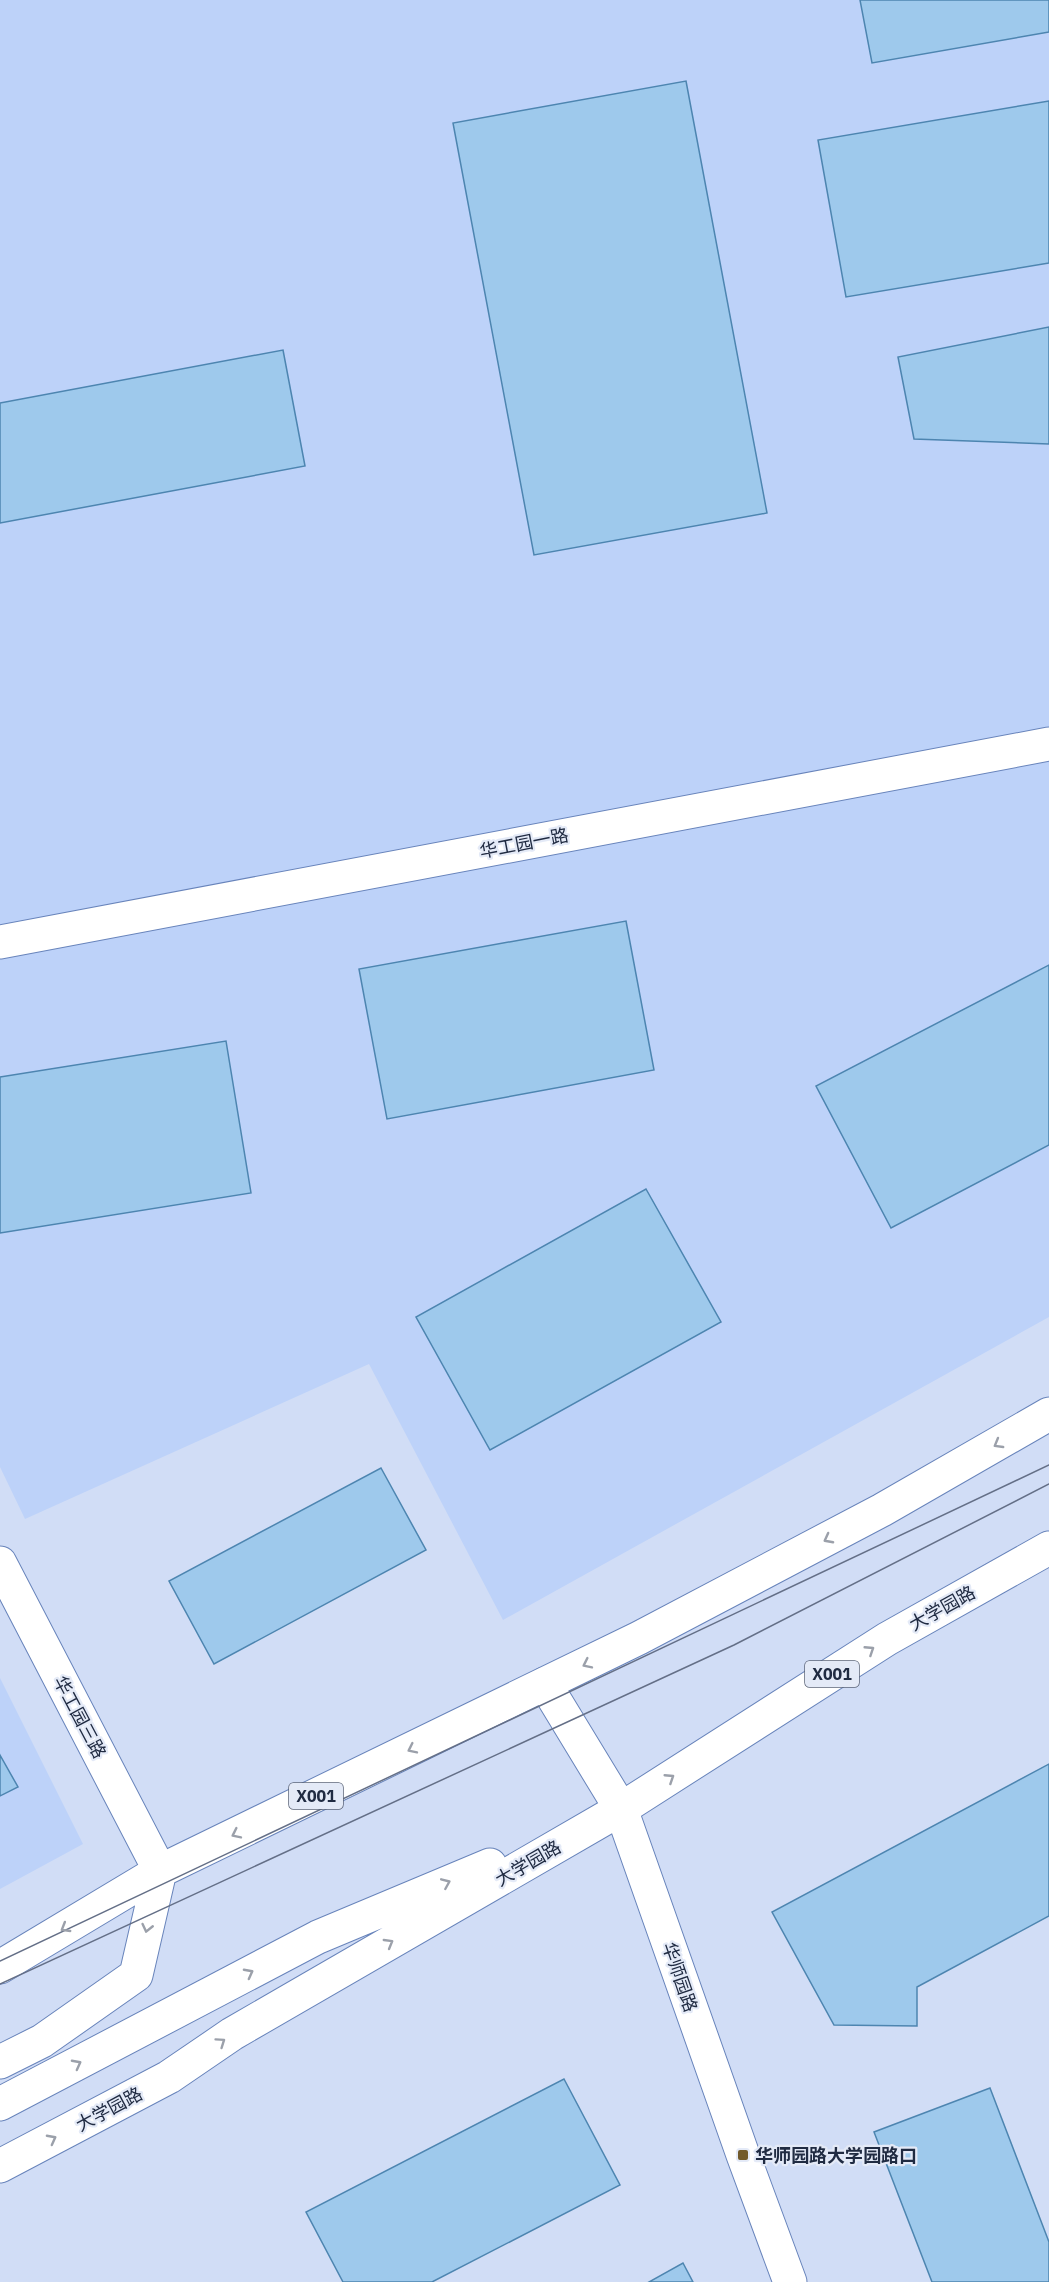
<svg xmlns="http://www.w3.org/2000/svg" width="1049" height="2282" font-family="'IBM Plex Sans','Noto Sans SC',sans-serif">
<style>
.built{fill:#bdd2f9}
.building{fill:#9ec9ec;stroke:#4d85b0;stroke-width:1.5}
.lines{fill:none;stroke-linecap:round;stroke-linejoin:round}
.minor-casing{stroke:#6884bb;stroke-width:35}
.secondary-casing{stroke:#6884bb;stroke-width:35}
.primary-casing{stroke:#6884bb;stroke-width:35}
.minor{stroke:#fff;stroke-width:33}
.secondary{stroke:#fff;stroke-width:33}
.primary{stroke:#fff;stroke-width:33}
.tram{stroke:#646f87;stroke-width:1.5}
.oneway{stroke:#9ba0aa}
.poi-dot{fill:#725a2b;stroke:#e4eaf7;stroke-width:2}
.labels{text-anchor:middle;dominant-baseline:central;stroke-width:4.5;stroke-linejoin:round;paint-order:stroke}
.shield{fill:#e4eaf7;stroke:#5b6478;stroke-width:1.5}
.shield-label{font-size:16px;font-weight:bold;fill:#202b42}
.street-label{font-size:18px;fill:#202b42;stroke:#e4eaf7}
.poi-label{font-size:18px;font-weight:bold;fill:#202b42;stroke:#e4eaf7;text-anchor:start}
</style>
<rect width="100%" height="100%" fill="#d1ddf6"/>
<path class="built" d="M0,0H1049V1317L503,1620L369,1364L25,1519L0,1467Z
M0,1678L83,1844L0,1889Z"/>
<path class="building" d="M860,0H1049V32L872,63Z
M686,81L767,513L534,555L453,123Z
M1049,101V263L846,297L818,140Z
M1049,327V444L914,439L898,357Z
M283,350L305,466L0,523V403Z
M626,921L654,1070L387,1119L359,969Z
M1049,965V1145L891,1228L816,1086Z
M226,1041L251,1193L0,1233V1077Z
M646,1189L721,1322L490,1450L416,1317Z
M381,1468L426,1550L214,1664L169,1581Z
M0,1755L18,1787L0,1796Z
M1049,1764V1916L917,1987V2026L834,2025L772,1912Z
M564,2079L620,2185L432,2282H343L306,2212Z
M990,2088L1049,2242V2282H932L874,2132Z
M683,2263L693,2282H649Z"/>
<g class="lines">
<defs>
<path id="minor" d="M0,942L1049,744
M0,1563L160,1871"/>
<path id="secondary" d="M545,1684L621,1809L743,2155L790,2282"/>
<path id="primary" d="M0,1967L160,1871L639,1638L882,1510L1049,1414
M0,2062L42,2041L136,1975L160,1871
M0,2104L318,1937L490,1865
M0,2166L169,2077L232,2034L621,1809L887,1639L1049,1548"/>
</defs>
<use href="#minor" class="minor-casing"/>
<use href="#secondary" class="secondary-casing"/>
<use href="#primary" class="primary-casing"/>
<use href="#minor" class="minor"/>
<use href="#secondary" class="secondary"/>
<use href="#primary" class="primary"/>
<path class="tram" d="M0,1961L1049,1465
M0,1984L734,1645L1049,1484"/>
</g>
<defs><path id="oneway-chevron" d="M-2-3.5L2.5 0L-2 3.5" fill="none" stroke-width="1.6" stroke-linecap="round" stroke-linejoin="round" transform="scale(1.5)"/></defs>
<g class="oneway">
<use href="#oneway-chevron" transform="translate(998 1444) rotate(150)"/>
<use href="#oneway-chevron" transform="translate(828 1539) rotate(152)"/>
<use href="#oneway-chevron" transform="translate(870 1650) rotate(-33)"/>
<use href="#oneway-chevron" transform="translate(587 1664) rotate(154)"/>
<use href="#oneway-chevron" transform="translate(412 1749) rotate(154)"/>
<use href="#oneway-chevron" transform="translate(670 1778) rotate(-33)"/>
<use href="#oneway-chevron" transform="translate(236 1834) rotate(154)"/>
<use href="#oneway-chevron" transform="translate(446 1883) rotate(-23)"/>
<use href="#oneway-chevron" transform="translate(65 1928) rotate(149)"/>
<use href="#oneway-chevron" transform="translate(147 1928) rotate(103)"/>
<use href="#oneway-chevron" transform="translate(389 1943) rotate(-30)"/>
<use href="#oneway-chevron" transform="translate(249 1973) rotate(-28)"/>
<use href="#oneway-chevron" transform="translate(221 2042) rotate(-35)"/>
<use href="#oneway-chevron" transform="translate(77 2064) rotate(-28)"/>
<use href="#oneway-chevron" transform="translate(52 2139) rotate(-28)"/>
</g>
<rect class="poi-dot" x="737" y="2149" width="12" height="12" rx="3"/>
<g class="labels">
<g class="shield">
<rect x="805" y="1661" width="54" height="26" rx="4.5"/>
<rect x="289" y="1783" width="54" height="26" rx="4.5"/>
</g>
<g class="shield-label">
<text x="832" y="1674">X001</text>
<text x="316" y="1796">X001</text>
</g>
<g class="street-label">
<text transform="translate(524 843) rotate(-11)">华工园一路</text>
<text transform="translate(942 1608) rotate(-29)">大学园路</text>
<text transform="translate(80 1717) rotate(62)">华工园三路</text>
<text transform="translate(528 1863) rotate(-30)">大学园路</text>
<text transform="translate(680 1977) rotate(71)">华师园路</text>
<text transform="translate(109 2109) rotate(-28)">大学园路</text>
</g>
<g class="poi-label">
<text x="755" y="2155">华师园路大学园路口</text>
</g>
</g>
</svg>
